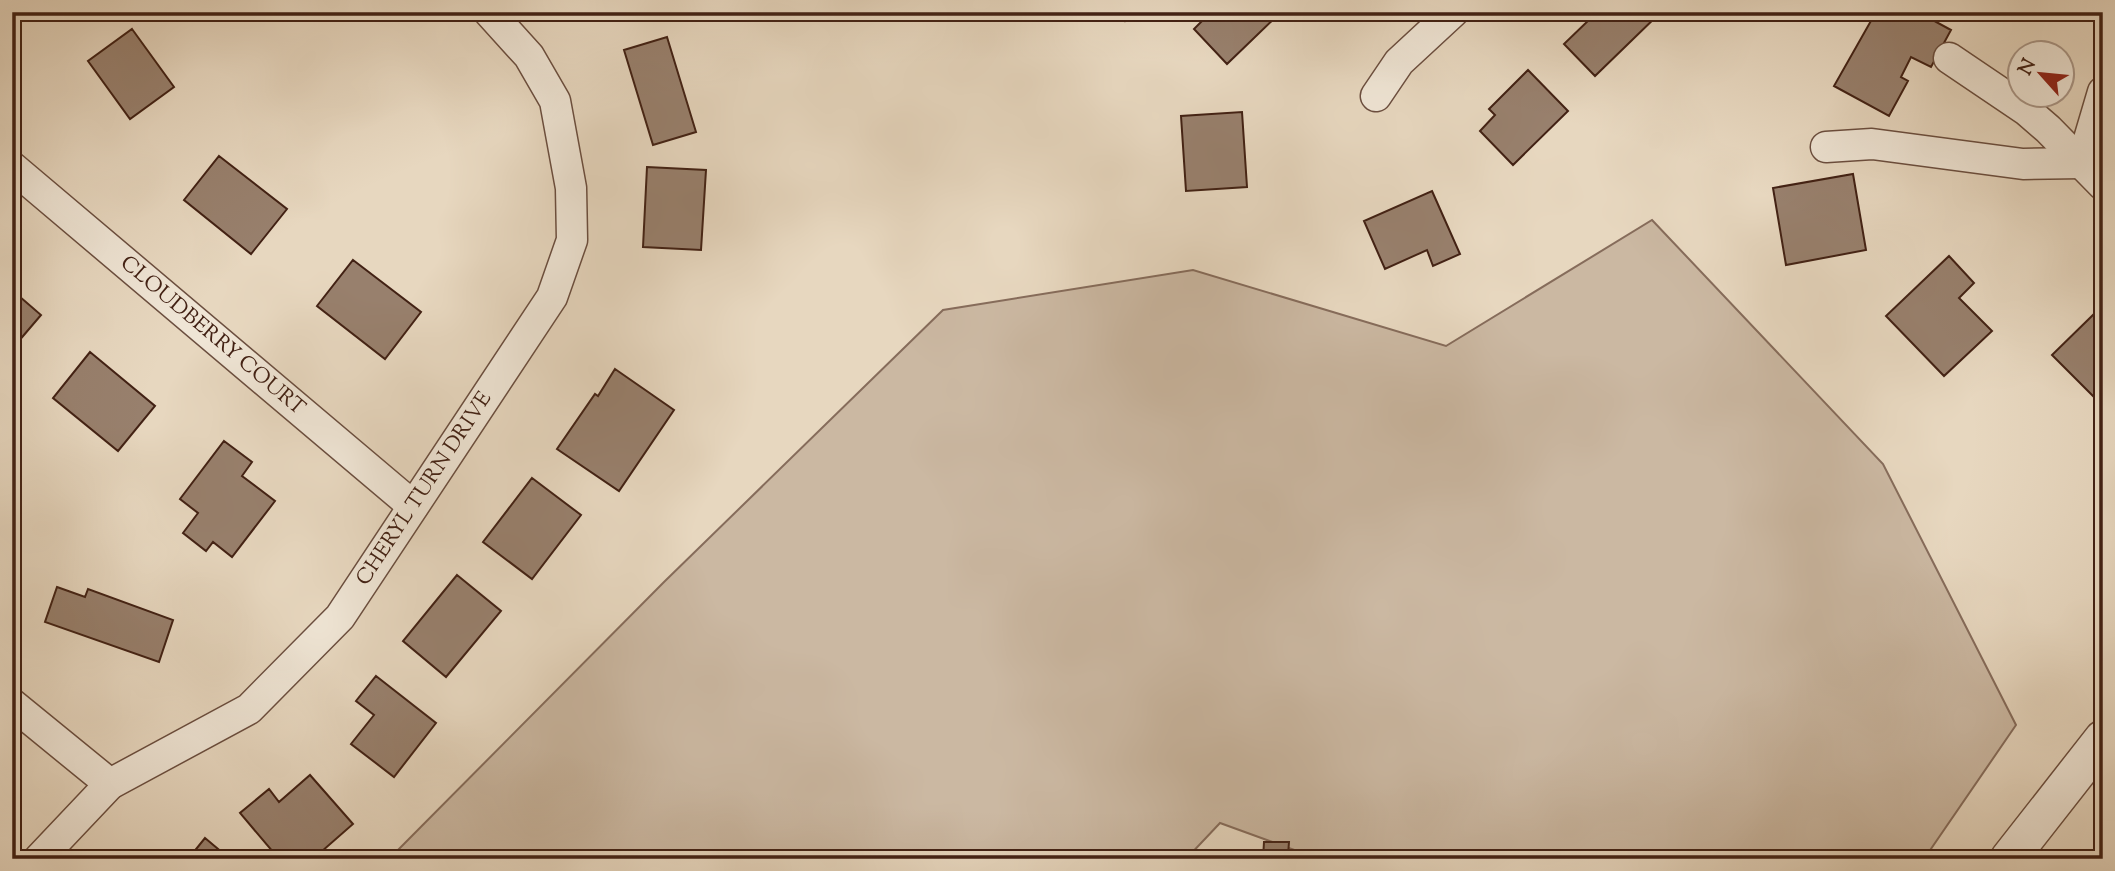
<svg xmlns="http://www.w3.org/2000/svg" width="2115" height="871" font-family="'Sorts Mill Goudy',serif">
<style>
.green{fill:#cbb8a2;stroke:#866c5b;stroke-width:2}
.building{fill:#98806d;stroke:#422114;stroke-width:2}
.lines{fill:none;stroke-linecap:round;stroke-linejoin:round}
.minor-casing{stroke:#6b4e3f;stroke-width:33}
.tertiary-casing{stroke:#6b4e3f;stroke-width:40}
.minor{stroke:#efe5d5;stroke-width:30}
.tertiary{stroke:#efe5d5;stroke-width:37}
.labels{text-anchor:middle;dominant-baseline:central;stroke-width:7;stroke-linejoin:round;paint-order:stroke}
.street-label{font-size:21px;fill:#422114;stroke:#efe5d5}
</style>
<rect width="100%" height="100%" fill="#e7d7bf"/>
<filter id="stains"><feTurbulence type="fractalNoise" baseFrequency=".00286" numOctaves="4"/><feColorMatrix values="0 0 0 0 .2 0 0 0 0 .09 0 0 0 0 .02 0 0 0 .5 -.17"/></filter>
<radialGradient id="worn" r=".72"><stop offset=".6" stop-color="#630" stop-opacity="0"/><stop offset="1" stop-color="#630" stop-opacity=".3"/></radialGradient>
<path class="green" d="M1652,220L1883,464L2016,725L1924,859H1319L1220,823L1186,859H389L664,582L943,310L1193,270L1446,346Z"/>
<path class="building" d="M1117,12H1134L1125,21Z
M1211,12H1281L1227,64L1194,29Z
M1587,12H1661L1595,76L1564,44L1592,17Z
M1876,12H1918L1951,30L1931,67L1911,57L1901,77L1908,81L1889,116L1834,86Z
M132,29L174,87L130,119L88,61Z
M667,37L696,132L653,145L624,50Z
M1528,70L1568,111L1513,165L1480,131L1495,115L1489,109Z
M1242,112L1247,187L1186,191L1181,116Z
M219,156L287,209L251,254L184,200Z
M647,167L706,170L701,250L643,247Z
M1853,174L1866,250L1786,265L1773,188Z
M1432,191L1460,254L1433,266L1427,250L1385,269L1364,221Z
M1949,256L1974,283L1959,298L1992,331L1944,376L1886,316Z
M353,260L421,312L385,359L317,306Z
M12,290L41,315L12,349Z
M2095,313L2103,321V406L2052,355Z
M90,352L155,406L118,451L53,398Z
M615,369L674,410L619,491L557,449L595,394L598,396Z
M224,441L252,462L242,476L275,501L232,557L213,542L206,551L183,533L198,513L180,499Z
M532,478L581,515L532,579L483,542Z
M457,575L501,611L446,677L403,641Z
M57,587L85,597L88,589L173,620L159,662L45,622Z
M376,676L436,723L394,777L351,744L374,715L356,701Z
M310,775L353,824L313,859H279L240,813L269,789L279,802Z
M205,838L230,859H188Z
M1264,842H1289L1288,855L1313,856V859H1263Z"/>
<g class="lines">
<defs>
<g id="minor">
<path d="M1949,58L2026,110L2048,129L2103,185"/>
<path d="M1376,96L1399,62L1453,12"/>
<path d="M1826,147L1872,144L2023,164L2082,163"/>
<path d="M2082,163L2103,92"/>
<path id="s1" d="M12,167L413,506"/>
<path d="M12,704L110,784"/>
<path id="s2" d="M39,859L110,784L249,709L340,617L552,297L572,240L571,188L555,101L529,56L489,12"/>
</g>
<path id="tertiary" d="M2009,859L2103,739"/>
</defs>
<use href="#minor" class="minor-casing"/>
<use href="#tertiary" class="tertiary-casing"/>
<use href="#minor" class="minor"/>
<use href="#tertiary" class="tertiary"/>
</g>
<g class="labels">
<g class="street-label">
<text stroke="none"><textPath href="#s1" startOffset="262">CLOUDBERRY COURT</textPath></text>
<text stroke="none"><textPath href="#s2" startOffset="544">CHERYL TURN DRIVE</textPath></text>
</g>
</g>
<rect width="2115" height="871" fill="none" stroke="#e7d7bf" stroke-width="42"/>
<rect x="14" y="14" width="2087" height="843" fill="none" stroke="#422114" stroke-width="3.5"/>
<rect x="21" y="21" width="2073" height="829" fill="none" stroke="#422114" stroke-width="2"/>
<g transform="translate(2041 74) rotate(297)"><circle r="33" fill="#efe5d5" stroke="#aa9788" stroke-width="2"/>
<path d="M0-5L12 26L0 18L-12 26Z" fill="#8f2418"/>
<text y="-10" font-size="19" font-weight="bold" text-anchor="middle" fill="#422114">N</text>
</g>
<rect width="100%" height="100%" filter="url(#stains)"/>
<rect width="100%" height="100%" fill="url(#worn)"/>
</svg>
